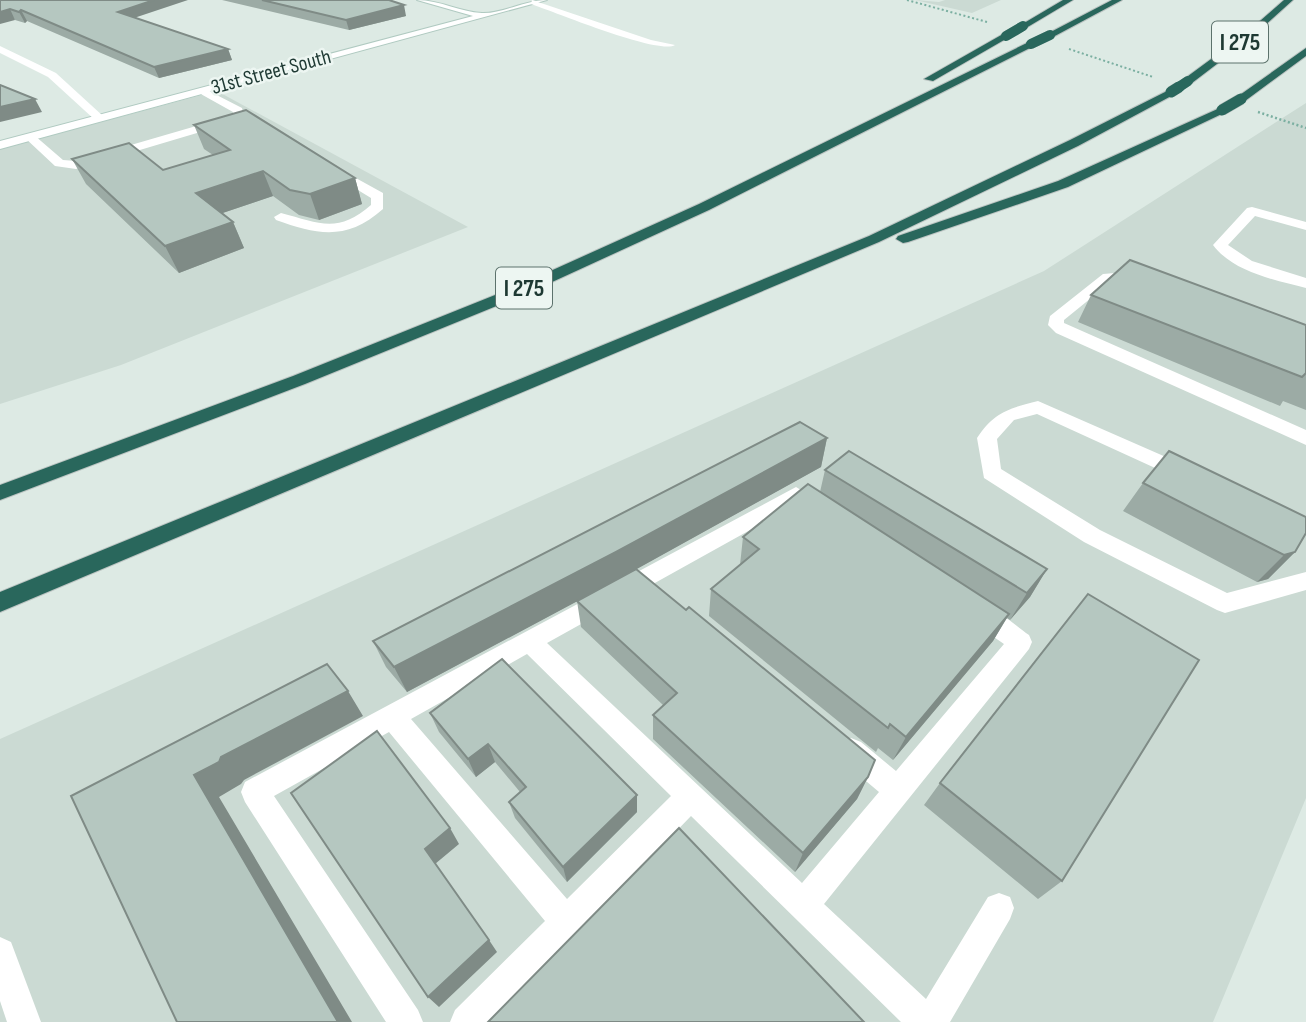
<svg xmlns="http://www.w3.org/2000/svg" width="1306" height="1022" font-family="'Sofia Sans Condensed',sans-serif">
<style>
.built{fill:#cbdad3}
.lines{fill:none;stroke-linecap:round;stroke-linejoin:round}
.secondary-casing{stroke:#b0cac1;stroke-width:2}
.highway-casing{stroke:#bcc4c2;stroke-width:2}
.path-far1{stroke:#7bafa1;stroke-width:2;stroke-dasharray:2 2.5;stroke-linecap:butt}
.path{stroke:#7bafa1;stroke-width:2.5;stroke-dasharray:2 2.5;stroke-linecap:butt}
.lane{fill:#fff;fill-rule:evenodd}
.street{fill:#fff;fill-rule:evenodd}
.secondary{fill:#fff;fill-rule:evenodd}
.highway{fill:#29675c;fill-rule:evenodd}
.highway-bridge-far1-casing{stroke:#bcc4c2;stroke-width:10;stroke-linecap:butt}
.highway-bridge-casing{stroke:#bcc4c2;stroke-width:12;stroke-linecap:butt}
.highway-bridge-far1{stroke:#29675c;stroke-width:10}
.highway-bridge{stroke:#29675c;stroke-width:11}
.wall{fill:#9caba5}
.shaded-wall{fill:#7f8b86}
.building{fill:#b5c7c0;stroke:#7f8b86;stroke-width:2}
.labels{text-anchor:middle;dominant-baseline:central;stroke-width:5;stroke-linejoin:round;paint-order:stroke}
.far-street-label{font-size:21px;fill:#1e3933;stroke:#edf6f2}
.shield{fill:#edf6f2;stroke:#5c726c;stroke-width:2}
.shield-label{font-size:24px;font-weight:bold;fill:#1e3933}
</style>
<rect width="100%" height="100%" fill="#ddeae4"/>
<path class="built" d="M915,0L939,2L945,0H1001L972,13Z
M217,91L468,227L121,365L0,404V149Z
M1306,103V798L1213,1022H0V739L1044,271Z"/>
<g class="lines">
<defs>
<path id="secondary" d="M417,0C440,0 460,12 482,13C502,14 525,0 547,0L0,149V141L473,16Z"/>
<path id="highway" d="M1063,0H1073L1026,28L1019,26Z
M1112,0H1122L1053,37L1045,35Z
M1284,0H1293L1251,38L1192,83H1184V79L1245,34Z
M1003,34L1011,36L933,81L924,79Z
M1031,41L1036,44L1034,46L709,210L526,294L305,384L0,500V485L293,376L515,287L699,204Z
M1306,48V56L1245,101H1237V97Z
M1171,89L1176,92L1175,94L1078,146L879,242L0,612V592L869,236L1070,140Z
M1222,107L1228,110L1226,112L1068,187L908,242L903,243L896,239L898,236L1058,181Z"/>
</defs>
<use href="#secondary" class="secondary-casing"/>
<use href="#highway" class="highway-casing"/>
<path class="path-far1" d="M907,0L987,22
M1069,49L1153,77"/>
<path class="path" d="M1258,112L1306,128"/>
<path class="lane" d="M532,0L651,40L675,45C658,55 555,12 531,4Z
M203,88L242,108L244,119L76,169L55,166L24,137L34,135L63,160L76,161L234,115L233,112L199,93V89Z
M334,166L383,193V209C347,241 318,235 276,220L274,217L281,213C319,223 338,234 371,205V198L330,173L328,170Z
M1252,207L1306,222V230L1255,216L1228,245L1252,261L1306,278V288C1275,280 1233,272 1213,245L1247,208Z
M1139,271L1147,276L1144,279L1112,281L1064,320V323L1306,430V445L1056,333L1048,325L1050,316L1103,274Z
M1038,401L1191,468L1194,473L1191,478H1177L1037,414L1014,420L997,439L1001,469L1100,530L1227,593L1306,572V590L1225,613L1217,610L1084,542L984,478L977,438C994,412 1010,408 1038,401Z
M796,487L822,503L825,508L822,513C811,517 805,511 795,505L547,643L802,883L879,792L841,760L838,751L841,742L851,738L861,742L896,771L1004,644L969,620L965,613L969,606C988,599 1013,624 1029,635L1032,642L1029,649L824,904L926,999L988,897L999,893L1010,897L1014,908L1010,919L950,1022H901L691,816L491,1022H450L455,1010L545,921L389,732L274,796L418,1010L423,1022H386L245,802L241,792L245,782ZM527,654L671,796L567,899L411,719Z
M0,937L11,942L41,1022H7L0,1001Z"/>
<path class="street" d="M0,46L56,73L103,116V120H95L48,77L0,53Z"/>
<use href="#secondary" class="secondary"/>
<use href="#highway" class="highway"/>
<defs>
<path id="highway-bridge-far1" d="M1006,36L1023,26
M1031,44L1050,35
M1176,89L1188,81"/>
<path id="highway-bridge" d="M1171,92L1179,87
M1222,110L1241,99"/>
</defs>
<use href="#highway-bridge-far1" class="highway-bridge-far1-casing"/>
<use href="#highway-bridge" class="highway-bridge-casing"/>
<use href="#highway-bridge-far1" class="highway-bridge-far1"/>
<use href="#highway-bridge" class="highway-bridge"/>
</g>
<path class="wall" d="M0,0L136,18L228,49L232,60L159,78L27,21L25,23L15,20Z
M222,0H389L406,16L349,30Z
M194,125L355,178L362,204L319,220L299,215L273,196L222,213L233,222L244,248L179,273L86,184L72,159L163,170L213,155L204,149Z
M1091,295L1306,325V410L1283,401L1280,406L1078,322Z
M827,438L821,467L636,569L868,777L857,799L795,872L653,739V715L663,705L581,627L577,601L407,692L386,667L373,641Z
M825,470L1047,569L1030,597L1010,620L1007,618L993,641L893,760L878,748L876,752L709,616L711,589L740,565L743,537L820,492Z
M1143,483L1295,552L1268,579L1257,582L1123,511Z
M430,713L637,795V812L567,882L515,818L509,802L520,792L495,762L476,777L439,732Z
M940,783L1062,881L1038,899L924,805Z"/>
<path class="shaded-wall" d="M154,0H188L122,22L118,12Z
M404,5L406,16L349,30L346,20Z
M10,9L15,20L0,24V12Z
M21,10L27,21L25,23L19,12Z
M228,49L232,60L159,78L154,67Z
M35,99L42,112L0,122V107Z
M263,171L273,196L208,218L196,193Z
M355,178L362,204L319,220L310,194Z
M233,222L244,248L179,273L165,246Z
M827,438L821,467L617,580L407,692L394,667Z
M1295,552L1268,579L1257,582L1284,555Z
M1047,569L1030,597L1010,620L1027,593Z
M1009,614L993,641L893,760L906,737Z
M348,691L363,716L244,780L241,784L219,797L352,1022H338L194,775L221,757Z
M488,744L495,762L476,777L468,759Z
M868,777L857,799L795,872L803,853Z
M637,795V812L567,882L563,867Z
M450,828L459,844L435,864L425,849Z
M489,940L497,952L439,1007L428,997Z"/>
<path class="building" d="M0,0H154L118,12L228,49L154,67L21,10L19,12L10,9L0,12Z
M262,0H389L404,5L346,20Z
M0,85L35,99L0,107Z
M246,110L355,178L310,194L290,190L263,171L196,193L233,222L165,246L72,159L129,143L163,170L230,150L194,125Z
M1130,260L1306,325V373L1302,377L1091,295Z
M800,422L827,438L616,552L394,667L373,641Z
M849,451L1047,569L1027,593L825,470Z
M1169,451L1306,517V533L1295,552L1284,555L1143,483Z
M808,484L1009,614L906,737L890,724L888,728L711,589L759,549L743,537Z
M636,569L686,610L689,607L875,760L868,777L803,853L653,715L677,693L577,601Z
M1088,594L1199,660L1062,881L940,783Z
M502,659L637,795L563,867L509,802L526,787L488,744L468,759L430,713Z
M327,664L348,691L221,757L219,762L194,775L338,1022H177L71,796Z
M377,731L450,828L425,849L489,940L428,997L291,793Z
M679,828L864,1022H488Z"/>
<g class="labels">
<g class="far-street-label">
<text transform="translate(271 72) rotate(-15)">31st Street South</text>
</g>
<g class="shield">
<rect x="1212" y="21.5" width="56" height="41" rx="5"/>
<rect x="496" y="267.5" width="56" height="41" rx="5"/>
</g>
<g class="shield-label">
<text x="1240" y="42">I 275</text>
<text x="524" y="288">I 275</text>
</g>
</g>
</svg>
